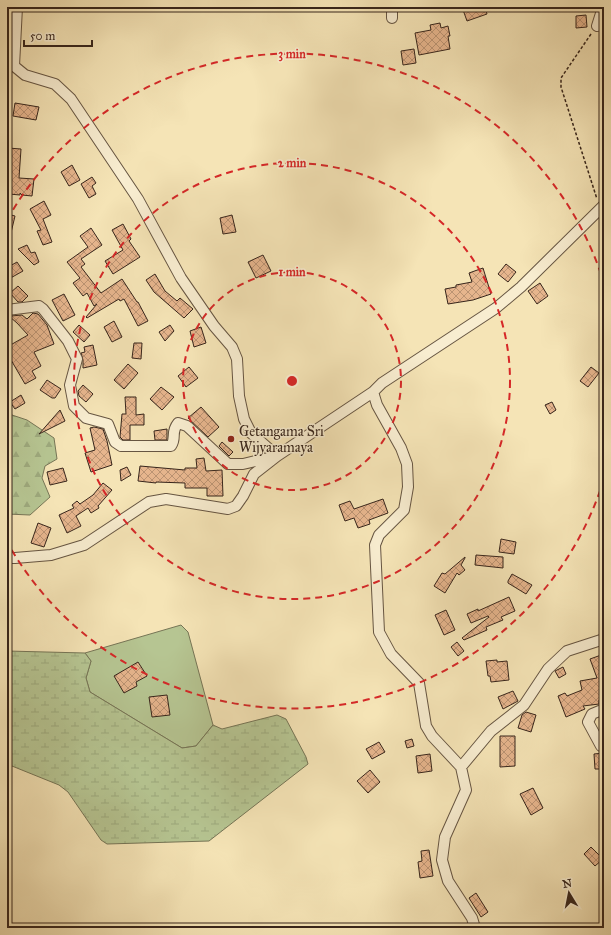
<svg xmlns="http://www.w3.org/2000/svg" width="611" height="935" font-family="'IM FELL Great Primer',serif">
<style>
.green{fill:#b6c592;stroke:#767556}
.forest{fill:url(#forest-firs);stroke:#767556}
.wetland{fill:url(#wetland-marsh);stroke:#767556}
.building{fill:url(#building-cross-hatch);stroke:#37251b}
.lines{fill:none;stroke-linecap:round;stroke-linejoin:round}
.minor-casing{stroke:#665542;stroke-width:12}
.path{stroke:#37251b;stroke-width:1.5;stroke-dasharray:3 2;stroke-linecap:butt}
.minor{stroke:#f8edd0;stroke-width:10}
.ring{fill:none;stroke:#d62828;stroke-width:2;stroke-dasharray:7 5}
.poi-dot{fill:#8f2418;stroke:#f8edd0;stroke-width:1.5}
.labels{text-anchor:middle;dominant-baseline:central;stroke-width:3;stroke-linejoin:round;paint-order:stroke}
.poi-label{font-size:14px;fill:#37251b;stroke:#f8edd0;text-anchor:start}
.centre{fill:#d62828;stroke:#f8edd0;stroke-width:2}
.ring-label{font-size:12px;text-anchor:middle;font-weight:bold;fill:#d62828;stroke:#f8edd0;stroke-width:3;stroke-linejoin:round;paint-order:stroke}
</style>
<defs>
<pattern id="forest-firs" width="22" height="20" patternUnits="userSpaceOnUse"><rect width="22" height="20" fill="#b6c592"/><path d="M5 1l3.5 6h-7zM16 11l3.5 6h-7z" fill="#9da97d"/></pattern>
<pattern id="wetland-marsh" width="20" height="14" patternUnits="userSpaceOnUse"><rect width="20" height="14" fill="#b6c592"/><path d="M1 5h8M5 5V1M11 12h8M15 12V8" fill="none" stroke="#9da97d"/></pattern>
<pattern id="building-cross-hatch" width="8" height="8" patternUnits="userSpaceOnUse"><rect width="8" height="8" fill="#e6b58d"/><path d="M0 0l8 8M0 8l8-8" fill="none" stroke="#bb9372"/></pattern>
</defs>
<rect width="100%" height="100%" fill="#f5e4b6"/>
<filter id="stains"><feTurbulence type="fractalNoise" baseFrequency=".005" numOctaves="4"/><feColorMatrix values="0 0 0 0 .2 0 0 0 0 .09 0 0 0 0 .02 0 0 0 .5 -.17"/></filter>
<radialGradient id="worn" r=".72"><stop offset=".6" stop-color="#630" stop-opacity="0"/><stop offset="1" stop-color="#630" stop-opacity=".3"/></radialGradient>
<path class="green" d="M181,625L188,632L213,725L196,746L182,748L90,692L86,678L91,661L85,653Z"/>
<path class="forest" d="M7,409L12,415L27,420L54,438L57,459L45,466L42,478L50,497L30,515L7,514Z"/>
<path class="wetland" d="M7,651L85,653L91,661L86,678L90,692L182,748L196,746L213,725L222,729L277,715L286,719L306,757L308,764L209,841L107,844L101,840L68,792L59,785L7,764Z"/>
<path class="building" d="M462,7H485L487,14L467,21Z
M586,15L587,27L576,28V16Z
M440,23L441,28L448,26L450,36H448L450,49L419,55L415,33L431,30L430,25Z
M414,49L416,63L403,65L401,51Z
M15,103L39,107L36,120L13,116Z
M8,148L21,149L19,178L34,179L32,196L22,195L20,193V195L9,194L11,166H7Z
M72,165L80,180L69,186L61,172Z
M92,177L96,183L92,186L96,194L89,198L81,184Z
M44,201L51,215L43,219L52,242L43,245L37,231L41,230L30,209Z
M7,214L15,216L10,237H7Z
M232,215L236,232L223,234L220,218Z
M123,224L131,239L129,241L140,257L113,274L105,261L123,250L112,230Z
M91,228L102,245L81,259L85,264L81,267L101,293L122,279L137,302H138L148,321L138,326L124,299L120,301L119,299L87,318L86,317L97,304L94,306L87,293L83,296L73,283L80,278L67,262L88,247L80,236Z
M27,245L31,253L35,252L39,262L34,265L18,249Z
M263,255L271,271L256,278L248,262Z
M17,262L23,271L7,280V272L12,269L10,266Z
M506,264L516,272L508,282L498,274Z
M483,268L491,294L473,300L448,304L445,289L456,287V285L472,282L469,273Z
M155,274L165,291L177,301L180,298L193,309L184,318L154,292L146,280Z
M540,283L548,296L537,304L528,291Z
M18,286L28,296L22,302H18L10,293Z
M64,294L75,315L63,321L52,300Z
M33,313L38,314L47,325L54,344L34,352L41,366L32,371L36,378L25,384L7,353V347L28,335L17,323L10,317L11,316L22,315L27,319Z
M114,321L122,337L112,342L104,327Z
M79,325L90,335L84,342L73,332Z
M170,325L174,331L165,341L159,332Z
M201,327L206,343L194,347L190,331Z
M134,343H142L141,359L132,358Z
M93,345L97,365L83,368V360L81,353L85,352L84,347Z
M128,364L138,373L124,389L114,380Z
M189,367L198,378L186,387L178,376Z
M591,367L599,373L588,387L580,381Z
M47,380L61,389L55,398H52L40,390Z
M83,385L93,394L86,402L79,396L78,391Z
M161,387L174,397L162,410L150,399Z
M21,395L25,403L15,409L10,402Z
M125,397H136V415L144,414V425H130V440H123L120,437L122,414H126Z
M552,402L556,410L550,414L545,405Z
M201,407L219,427L208,437L188,418Z
M60,410L65,421L39,434Z
M94,427L103,429L107,441L112,465L91,472L85,453L95,450L90,428Z
M167,429V440H155L154,431Z
M222,442L233,452L229,456L219,446Z
M204,458L206,471L222,470L223,496H207V488H185V483L156,482V483L138,481L140,466L185,470V468H197L196,459Z
M127,467L131,475L121,481L120,470Z
M63,468L67,481L50,485L47,472Z
M103,483L112,490L98,506L99,508L91,513L88,508L76,516L81,526L67,533L59,515L74,508L72,505L77,501L80,504L93,495Z
M383,499L388,513L369,520L370,524L358,528L354,518L345,521L339,505L350,501L354,509Z
M38,523L51,528L44,547L31,543Z
M501,539L516,542L514,554L499,552Z
M476,555L503,557V568L475,565Z
M465,557V558L461,565L465,570L459,575L457,573L445,593L434,586L442,573L445,574Z
M512,574L532,585L526,594L508,583V581Z
M509,597L515,611L501,617L503,620L486,627L487,630L464,640L462,638L489,617L488,616L471,623L467,614L478,609V611Z
M446,610L455,630L444,635L435,615Z
M457,642L464,651L458,656L451,647Z
M604,654V666L601,667L604,676V698L599,700V704L583,706L585,709L566,717L558,696L565,693L567,696L582,690L580,681L597,678L590,659Z
M497,660V662L507,661L509,680L491,682L490,676H488L486,661Z
M138,662L147,676L136,682L137,686L124,693L114,676Z
M563,667L566,674L559,678L555,671Z
M513,691L518,701L503,709L498,697Z
M167,695L170,715L152,717L149,697Z
M526,712L536,715L531,732L518,728L522,715Z
M500,736H515V766L500,767Z
M412,739L414,746L407,748L405,741Z
M379,742L385,752L372,759L366,749Z
M604,753V769H595L594,754Z
M430,754L432,771L418,773L416,756Z
M370,770L380,782L368,793L357,781Z
M533,788L543,808L531,815L520,794Z
M591,847L603,859L595,866L584,854Z
M429,850L433,876L420,878L418,862L422,861L421,851Z
M476,893L488,912L481,917L469,898Z"/>
<g class="lines">
<defs>
<path id="minor" d="M17,7L14,66L25,75L55,84L71,99L138,199L181,278L214,326L232,347L237,359L239,396L244,419L251,433L277,456
M392,7V18
M597,26L603,7
M7,310L39,306L43,309L68,341L77,359L70,385L74,406L86,418L108,424L115,442L121,446H171C177,437 170,433 178,423L187,426L228,464H243L273,457
M7,558H15L51,555L84,545L149,502L166,499L228,509L236,506L243,496L254,474L277,456L373,392
M604,709L592,714L588,722L601,746L604,747
M461,767L491,731L524,705L548,669L567,651L604,639
M475,928L472,918L448,881L442,860L445,837L466,790L461,767L432,736L426,726L419,683L391,654L379,632L375,545L379,535L404,510L408,487L407,464L401,448L377,405L373,392L382,383L496,308L521,287L604,205"/>
</defs>
<use href="#minor" class="minor-casing"/>
<path class="path" d="M591,34L561,78V87L597,199"/>
<use href="#minor" class="minor"/>
</g>
<g class="ring">
<circle cx="292" cy="381" r="109"/>
<circle cx="292" cy="381" r="218"/>
<path d="M604 479A327 327 0 0 1 7 542M7 220A327 327 0 0 1 604 283"/>
</g>
<circle class="poi-dot" cx="231" cy="439" r="4"/>
<g class="labels">
<g class="poi-label">
<text x="239" y="431">Getangama Sri<tspan x="239" dy="16">Wijyaramaya</tspan></text>
</g>
</g>
<circle cx="292" cy="381" r="6" class="centre"/>
<g class="ring-label">
<text x="292" y="58">3 min</text>
<text x="292" y="167">2 min</text>
<text x="292" y="276">1 min</text>
</g>
<rect width="611" height="935" fill="none" stroke="#f5e4b6" stroke-width="24"/>
<rect x="8" y="8" width="595" height="919" fill="none" stroke="#37251b" stroke-width="2"/>
<rect x="12" y="12" width="587" height="911" fill="none" stroke="#37251b"/>
<g transform="translate(569 893) rotate(350)" stroke="#f8edd0" stroke-width="3" paint-order="stroke">
<path d="M0-3L7 15L0 10L-7 15Z" fill="#37251b"/>
<text y="-6" font-size="11" font-weight="bold" text-anchor="middle" fill="#37251b">N</text>
</g>
<path d="M24 40v6h68v-6" fill="none" stroke="#37251b" stroke-width="2"/>
<text x="30" y="40" font-size="12" fill="#37251b" stroke="#f8edd0" stroke-width="3" paint-order="stroke">50 m</text>
<rect width="100%" height="100%" filter="url(#stains)"/>
<rect width="100%" height="100%" fill="url(#worn)"/>
</svg>
